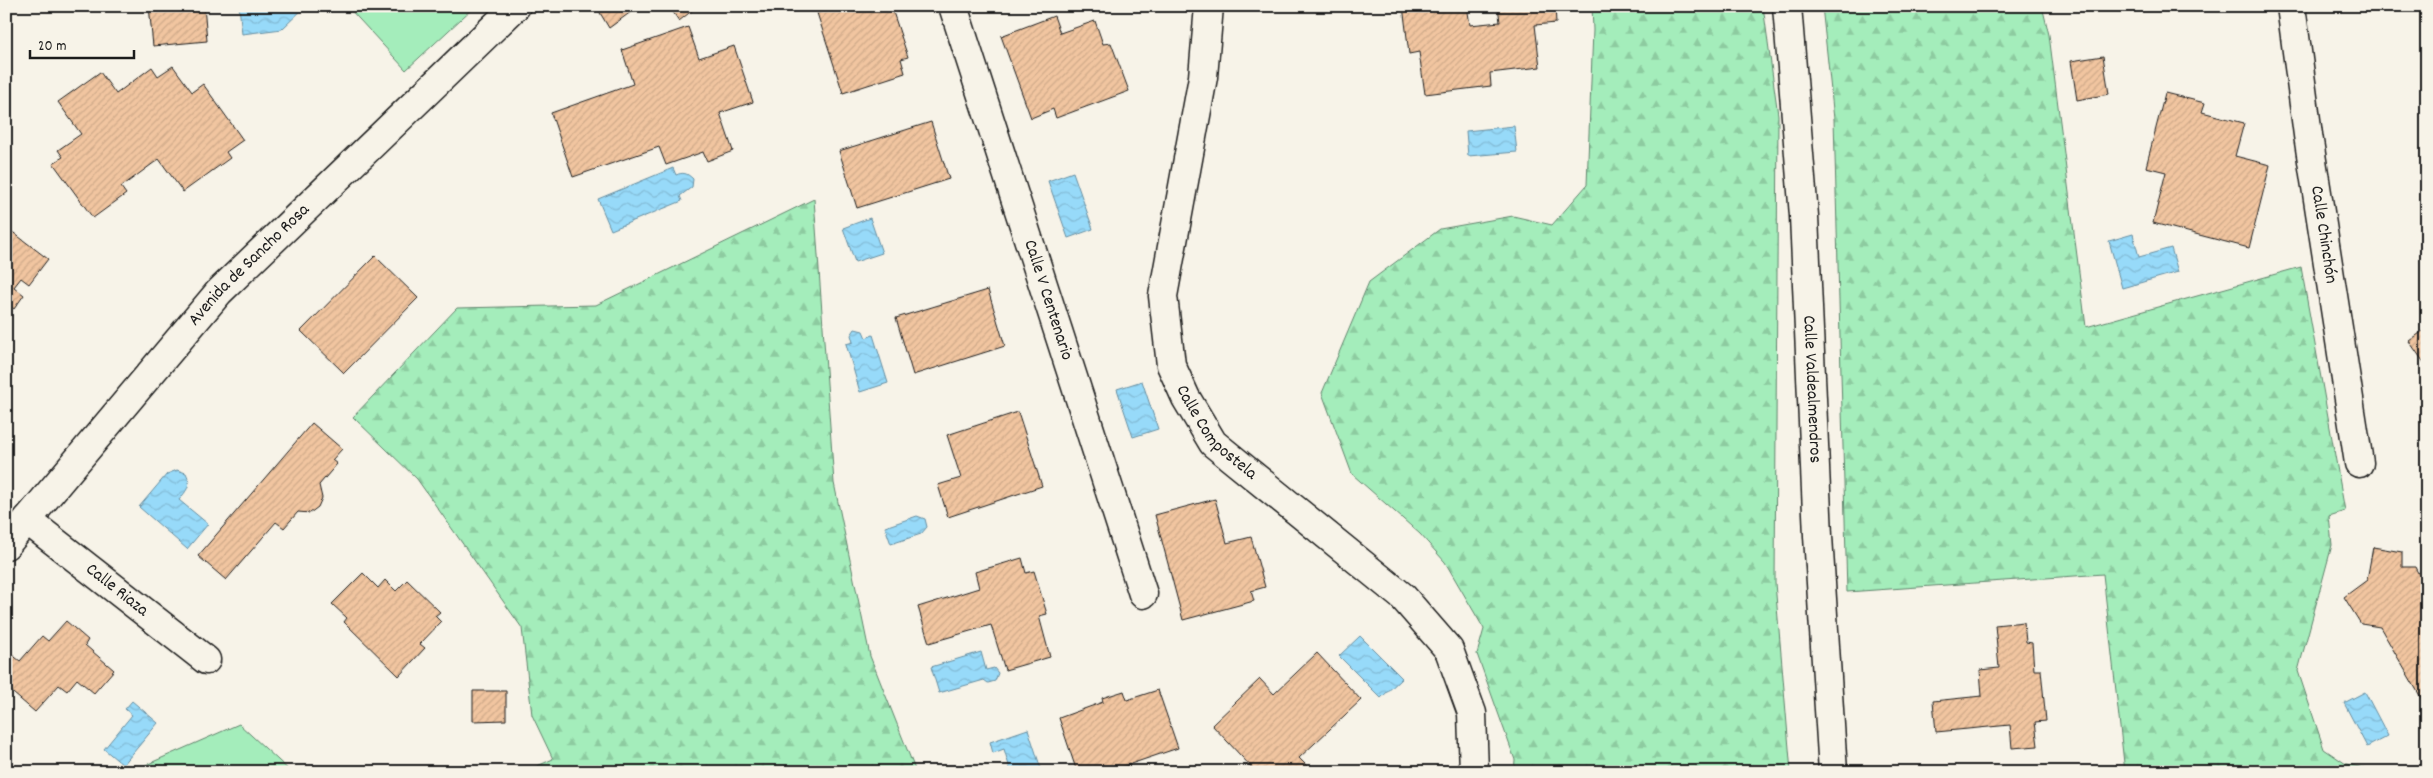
<svg xmlns="http://www.w3.org/2000/svg" width="2433" height="778" font-family="Dekko,sans-serif">
<style>
.grass{fill:#a4edbb;stroke:#60846c}
.forest{fill:url(#forest-firs);stroke:#60846c}
.water{fill:url(#water-waves);stroke:#668ea1}
.building{fill:url(#building-hatch);stroke:#1c1c1c}
.lines{fill:none;stroke-linecap:round;stroke-linejoin:round}
.minor-casing{stroke:#1c1c1c;stroke-width:31}
.path{stroke:#1c1c1c;stroke-width:3;stroke-dasharray:1 4;stroke-linecap:butt}
.minor{stroke:#f7f3e8;stroke-width:28}
.labels{text-anchor:middle;dominant-baseline:central;stroke-width:4;stroke-linejoin:round;paint-order:stroke}
.street-label{font-size:18px;fill:#1c1c1c;stroke:#f7f3e8}
</style>
<defs>
<pattern id="forest-firs" width="22" height="20" patternUnits="userSpaceOnUse" patternTransform="scale(1.25)"><rect width="22" height="20" fill="#a4edbb"/><path d="M5 1l3.5 6h-7zM16 11l3.5 6h-7z" fill="#8dcba0"/></pattern>
<pattern id="water-waves" width="16" height="10" patternUnits="userSpaceOnUse" patternTransform="scale(1.25)"><rect width="16" height="10" fill="#97daf9"/><path d="M0 5q4-4 8 0t8 0" fill="none" stroke="#82bad5"/></pattern>
<pattern id="building-hatch" width="6" height="6" patternUnits="userSpaceOnUse" patternTransform="scale(1.25)"><rect width="6" height="6" fill="#f1c5a0"/><path d="M-1 1l2-2M0 6l6-6M5 7l2-2" fill="none" stroke="#cea989"/></pattern>
</defs>
<rect width="100%" height="100%" fill="#f7f3e8"/>
<filter id="ink" filterUnits="userSpaceOnUse"><feTurbulence type="fractalNoise" baseFrequency=".02" numOctaves="2"/><feDisplacementMap in="SourceGraphic" scale="10" xChannelSelector="R" yChannelSelector="G"/><feConvolveMatrix kernelMatrix="1 2 1 2 8 2 1 2 1" color-interpolation-filters="sRGB"/></filter>
<g filter="url(#ink)">
<path class="grass" d="M347,6H475L406,70Z
M239,724L291,772H130Z"/>
<path class="forest" d="M1592,6H1763L1778,115L1775,583L1791,772H1514L1515,760L1477,654L1484,629L1445,562L1420,534L1352,474L1322,393L1369,282L1440,229L1513,216L1552,225L1587,185L1593,30Z
M1822,6H2042L2049,35L2086,327L2301,267L2345,511L2329,516L2332,545L2298,671L2324,749L2346,764L2381,772H2125L2103,574L1847,592L1834,119Z
M814,199L834,483L870,656L916,772H524L553,759L532,715L522,628L417,479L353,417L457,308L596,305Z"/>
<path class="water" d="M239,6H306L282,29L242,34Z
M1514,126L1517,152L1468,156L1466,131Z
M673,168L676,175C683,172 687,173 693,179L692,187L680,196L682,201L611,230L598,199Z
M1073,172L1093,229L1068,238L1048,181Z
M870,218L882,253L855,262L843,228Z
M2133,234L2139,257L2171,248L2178,272L2122,288L2109,241Z
M855,329L863,331L866,338L873,335L888,383L860,392L846,344L853,342L851,335Z
M1142,381L1158,429L1133,437L1117,389Z
M177,470L186,473C192,485 187,490 179,500L208,524L187,549L139,507L167,474Z
M917,516L925,519L927,527L921,534L891,544L885,527Z
M1360,636L1402,678L1381,698L1339,656Z
M981,652L986,670L994,668L998,673L995,681L988,683L984,680L939,693L931,667Z
M2365,692L2388,736L2367,747L2344,703Z
M132,701L158,723L123,765L104,749L132,715L125,709Z
M1028,729L1042,772H1011L1004,749L993,753L990,742Z"/>
<path class="building" d="M149,6H204L207,41L153,46Z
M596,6H639L609,28Z
M669,6H698L679,21Z
M839,6H891L908,57L901,59L905,73L843,93L817,13Z
M1403,6H1467L1470,25L1500,22L1498,6H1555L1556,23L1535,25L1540,67L1490,73L1491,86L1425,94L1419,52L1409,54Z
M1054,16L1060,33L1095,21L1103,44L1111,43L1129,91L1056,118L1053,109L1031,118L1001,36Z
M688,27L699,58L734,46L753,102L720,113L733,151L707,161L703,152L666,165L659,147L573,177L551,113L633,84L622,50Z
M2103,56L2109,94L2077,100L2071,61Z
M2427,57V68L2422,59Z
M173,66L192,92L203,84L243,140L226,152L230,158L183,192L159,159L121,187L126,194L93,218L53,163L63,157L58,150L81,134L58,102L100,72L116,94L152,67L158,76Z
M2165,93L2205,103L2202,112L2244,123L2235,156L2270,165L2249,248L2153,223L2166,172L2146,167Z
M931,122L949,179L857,208L839,151Z
M6,227L48,259L29,284L21,278L14,287L24,295L14,309L6,303Z
M375,256L418,298L344,373L301,331Z
M988,290L1005,346L913,375L896,318Z
M2427,328V367L2409,341Z
M1018,412L1042,486L948,517L938,485L961,478L947,435Z
M312,423L342,449L332,460L337,464L319,485L322,498L318,507L310,513L298,512L284,528L276,522L226,580L198,556Z
M1215,499L1227,543L1251,537L1265,587L1251,591L1254,601L1183,620L1155,515Z
M2373,547L2402,552V567H2415L2418,573L2427,568V698L2423,701L2380,627L2361,624L2344,597L2367,580Z
M1022,558L1026,573L1034,571L1047,614L1039,616L1050,657L1005,670L991,625L929,643L918,607L979,588L975,572Z
M363,573L378,588L385,580L396,591L407,580L440,612L435,616L441,622L420,644L425,648L399,676L344,622L347,618L332,604Z
M66,621L88,640L85,645L114,670L94,693L77,679L67,691L59,685L35,712L6,687V650L20,661L42,636L48,641Z
M2024,622L2026,642L2032,643L2034,670H2041L2046,721L2035,722L2038,746L2012,748L2010,725L1936,732L1933,701L1982,696L1980,670L1999,668L1995,625Z
M1317,653L1361,700L1299,758L1307,766L1301,772H1256L1212,725L1260,679L1274,694Z
M1158,690L1178,748L1107,772H1077L1059,718L1103,702L1102,698L1124,691L1127,700Z
M473,691H506V720L473,721Z"/>
<g class="lines">
<defs>
<g id="minor">
<path id="s1" d="M953,6L1143,594"/>
<path id="s2" d="M1209,6L1203,77L1163,296L1171,365L1186,398L1213,443L1403,597L1449,650L1472,713L1474,772"/>
<path id="s3" d="M1787,6L1804,216L1818,536L1833,772"/>
<path id="s4" d="M2291,6L2308,135L2359,463"/>
<path id="s5" d="M27,520L206,660"/>
<path id="s6" d="M6,545L219,292L516,6"/>
</g>
</defs>
<use href="#minor" class="minor-casing"/>
<path class="path" d="M6,11L20,6"/>
<use href="#minor" class="minor"/>
</g>
</g>
<g class="labels">
<g class="street-label">
<text stroke="none"><textPath href="#s4" startOffset="231">Calle Chinchón</textPath></text>
<text stroke="none"><textPath href="#s6" startOffset="371">Avenida de Sancho Rosa</textPath></text>
<text stroke="none"><textPath href="#s1" startOffset="309">Calle V Centenario</textPath></text>
<text stroke="none"><textPath href="#s3" startOffset="384">Calle Valdealmendros</textPath></text>
<text stroke="none"><textPath href="#s2" startOffset="446">Calle Compostela</textPath></text>
<text stroke="none"><textPath href="#s5" startOffset="114">Calle Riaza</textPath></text>
</g>
</g>
<rect width="2433" height="778" fill="none" stroke="#f7f3e8" stroke-width="25"/>
<rect x="12" y="12" width="2408" height="753" fill="none" stroke="#1c1c1c" stroke-width="2" filter="url(#ink)"/>
<path d="M30 50v8h104v-8" fill="none" stroke="#1c1c1c" stroke-width="2.5"/>
<text x="38" y="50" font-size="15" fill="#1c1c1c" stroke="#f7f3e8" stroke-width="4" paint-order="stroke">20 m</text>
</svg>
